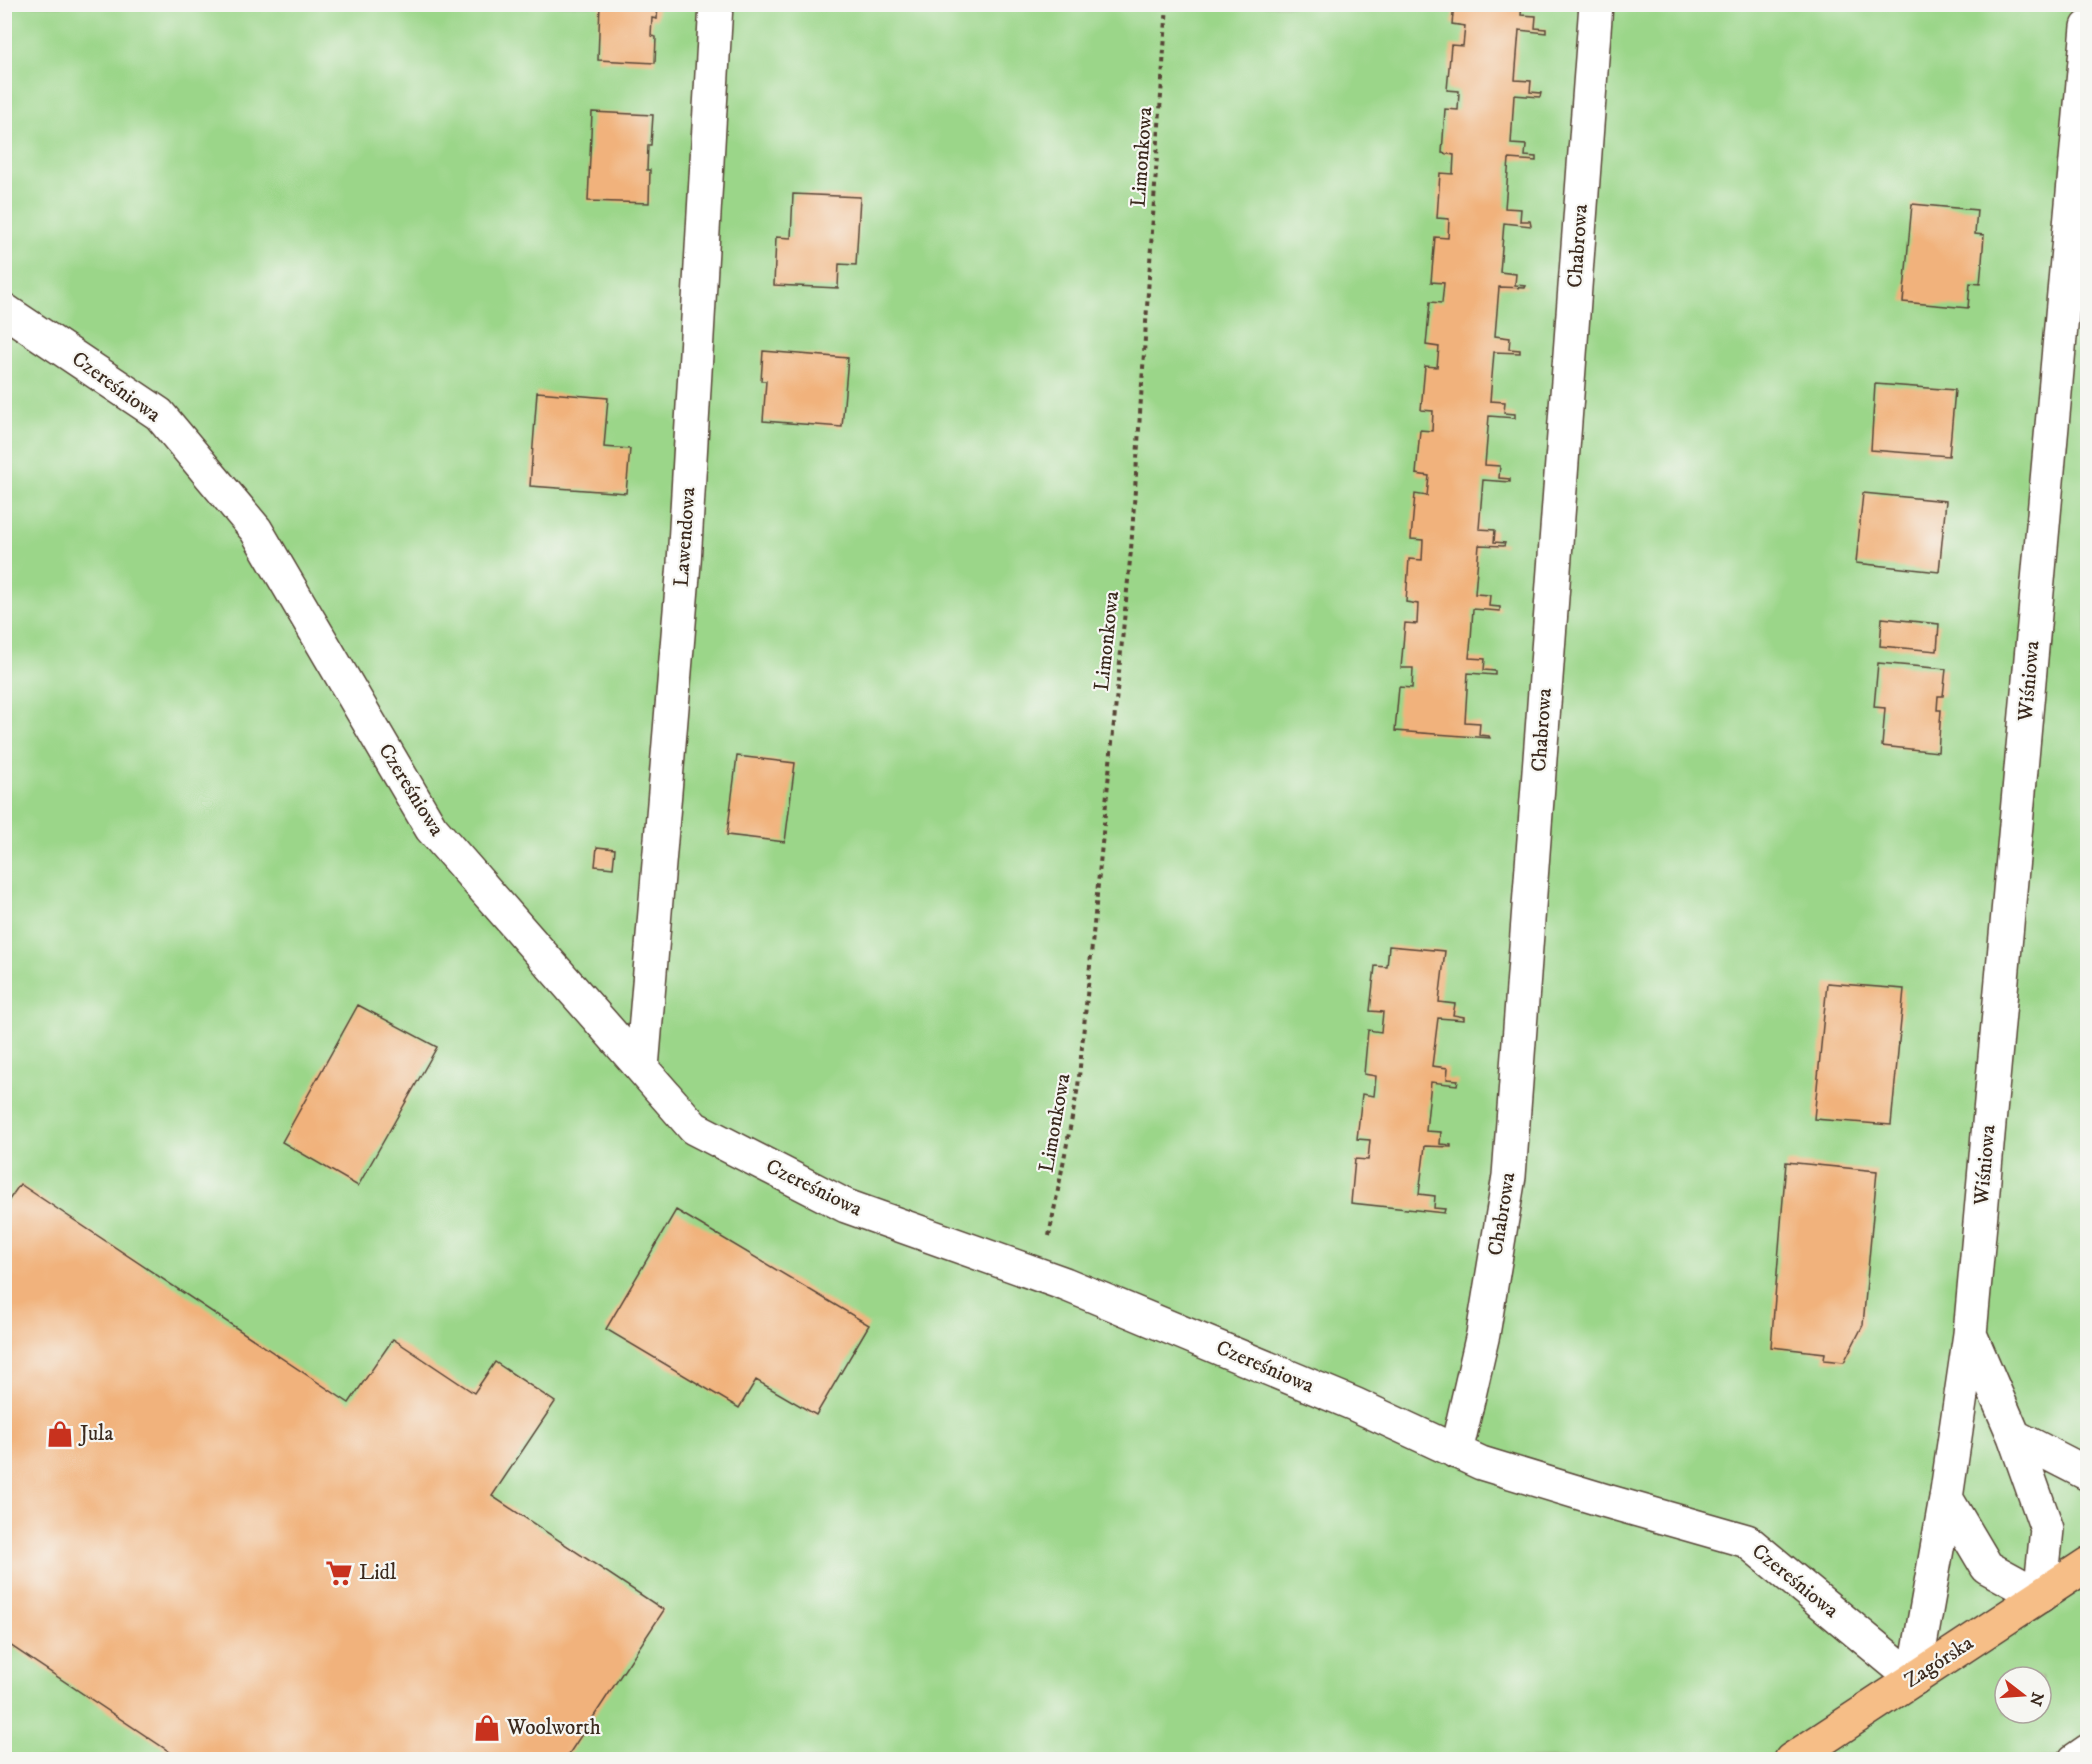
<svg xmlns="http://www.w3.org/2000/svg" width="2092" height="1764" font-family="'IM FELL DW Pica',serif">
<style>
.green{fill:#9bd689;stroke:#6b8054;stroke-width:1.5;fill-rule:evenodd}
.building{fill:#f1b27c}
.lines{fill:none;stroke-linecap:round;stroke-linejoin:round}
.minor-casing{stroke:#574436;stroke-width:36}
.highway-casing{stroke:#574436;stroke-width:36}
.path{stroke:#574436;stroke-width:4;stroke-dasharray:4.5 4.5;stroke-linecap:butt}
.minor{stroke:#fff;stroke-width:33}
.highway{stroke:#f6be87;stroke-width:33}
.labels{text-anchor:middle;dominant-baseline:central;stroke-width:4.5;stroke-linejoin:round;paint-order:stroke}
.street-label{font-size:21px;fill:#3b2a1e;stroke:#f6f6f2}
.poi-label{font-size:21px;fill:#3b2a1e;stroke:#f6f6f2;text-anchor:start}
</style>
<rect width="100%" height="100%" fill="#f6f6f2"/>
<filter id="ink" filterUnits="userSpaceOnUse"><feTurbulence type="fractalNoise" baseFrequency=".0167" numOctaves="2"/><feDisplacementMap in="SourceGraphic" scale="12" xChannelSelector="R" yChannelSelector="G"/><feConvolveMatrix kernelMatrix="1 2 1 2 8 2 1 2 1" color-interpolation-filters="sRGB"/></filter>
<filter id="wash" filterUnits="userSpaceOnUse"><feTurbulence type="fractalNoise" baseFrequency=".008" numOctaves="4" result="noise"/><feDisplacementMap in="SourceGraphic" scale="24" xChannelSelector="R" yChannelSelector="G"/><feGaussianBlur stdDeviation="1.35" result="paint"/><feColorMatrix in="noise" values="0 0 0 0 0 0 0 0 0 0 0 0 0 0 0 0 0 1.4 0 .05"/><feComposite in="paint" operator="in"/></filter>
<g filter="url(#wash)">
<rect width="100%" height="100%" fill="#f4d9bb"/>
<path class="green" d="M5,5H2087V1759L5,1760ZM2005,1677H2041V1713H2005Z"/>
<g id="blocks">
<path class="building" d="M600,4H658L657,19L652,18L651,36L656,37L655,63L598,60Z
M1454,4H1522L1521,15L1536,16L1535,28L1546,29V33L1519,30L1515,80L1531,81L1530,92L1541,93L1540,97L1514,95L1511,144L1526,145L1525,156L1536,157V161L1509,159L1505,208L1521,209L1520,221H1530L1531,226L1504,223L1500,272L1516,274L1515,285L1526,286L1525,288L1499,287L1495,336L1510,338L1509,349L1520,350V353L1494,352L1490,401L1505,402L1504,413L1515,414V418L1489,416L1485,465L1500,466L1499,478L1510,479V482L1483,480L1479,529L1495,530L1494,542L1505,543L1504,546L1479,545L1475,594L1490,595L1489,606L1500,607V611L1473,609L1471,639L1469,658L1485,659L1484,670L1495,671V675L1468,673L1465,722L1480,723L1479,735L1489,736L1490,738L1395,731L1399,687L1412,688L1413,668H1401L1405,623L1417,624L1418,604L1406,602L1409,559L1422,560L1423,540L1411,539L1415,494L1427,496L1429,476L1416,474L1420,430L1432,431L1433,411L1421,410L1425,366L1437,367L1439,347L1426,345L1430,302L1442,303L1444,283L1431,282L1435,237L1448,238L1449,219L1437,218L1440,173L1453,174L1454,155L1442,153L1445,109L1458,110L1459,91L1447,90L1451,45L1463,46L1465,26L1452,24Z
M592,112L653,115L651,145H648L647,170H650L649,203L588,201Z
M793,194L860,197L856,265L839,264L838,288L774,285L776,237L791,238Z
M1912,204L1977,210L1975,234L1984,235L1982,262L1980,284L1970,283L1968,308L1903,302Z
M763,351L848,358L842,427L763,421L766,381H761Z
M1875,384L1955,390L1949,456L1871,450Z
M537,392L608,398L604,447L630,449L626,493L530,486Z
M1863,493L1946,501L1939,572L1856,563Z
M1882,618L1939,624L1937,651L1880,646Z
M1878,663L1946,669L1943,696H1938L1937,710H1941L1938,752L1882,746L1885,708L1874,707Z
M737,756L795,763L785,842L727,835Z
M597,847L615,849L613,868L595,866Z
M1389,946L1445,951L1439,1002L1455,1004L1453,1015L1464,1017V1020L1438,1018L1432,1066L1448,1068L1447,1079L1458,1080L1457,1085L1431,1082L1426,1131L1441,1132L1440,1144L1451,1145V1147L1425,1146L1419,1194L1435,1196L1434,1208L1445,1209L1444,1213L1351,1203L1355,1159L1368,1160L1370,1140L1357,1139L1362,1094L1374,1096L1376,1076L1364,1074L1368,1030L1381,1032L1383,1012L1370,1011L1375,966L1387,967Z
M1827,983L1904,989L1891,1125L1814,1119Z
M358,1005L437,1047L358,1186L282,1142Z
M1786,1162L1877,1171L1863,1325L1844,1362L1824,1360L1825,1353L1771,1347Z
M20,1184L349,1403L393,1339L474,1393L495,1362L555,1402L492,1496L664,1610L565,1760H182L4,1641V1207Z
M676,1210L869,1325L816,1415L756,1380L739,1408L606,1329Z"/>
</g>
</g>
<g filter="url(#ink)">
<use href="#blocks" fill-opacity="0" stroke="#574436" stroke-width="1.5"/>
<g class="lines">
<defs>
<path id="minor" d="M4,310L159,414L256,530L431,828L694,1128L846,1206L1065,1284L1354,1404L1481,1463L1603,1500L1747,1541L1914,1679L1946,1498L1970,1334L2088,27
M642,1068L684,563L716,4
M2014,1436L2088,1474
M1456,1452L1483,1334L1509,1176L1596,4
M1946,1498L1987,1567L2040,1596L2047,1529L2014,1436L1970,1334
M2075,1760L2088,1751"/>
<path id="highway" d="M1791,1760L2088,1564"/>
</defs>
<use href="#minor" class="minor-casing"/>
<use href="#highway" class="highway-casing"/>
<path class="path" d="M1049,1236L1078,1087L1131,550L1167,4"/>
<use href="#minor" class="minor"/>
<use href="#highway" class="highway"/>
</g>
</g>
<defs>
<symbol id="shop-bare" viewBox="-9 -9 18 18"><path d="M-5-2.5h2.3a2.7 3.5 0 0 1 5.4 0H5L5.5 6h-11ZM-1.5-2.5h3a1.5 2.3 0 0 0-3 0Z" fill="#c8321e" stroke="#f6f6f2" stroke-width="2.5" paint-order="stroke"/></symbol>
<symbol id="supermarket-bare" viewBox="-9 -9 18 18"><path d="M-6-5.5h2.5l.6 2H6L4.5 2H-2.5L-4.4-4H-6ZM-1.5 3.2a1.3 1.3 0 1 0 .1 0ZM3 3.2a1.3 1.3 0 1 0 .1 0Z" fill="#c8321e" stroke="#f6f6f2" stroke-width="2.5" paint-order="stroke"/></symbol>
</defs>
<g fill-rule="evenodd">
<use href="#shop-bare" x="41" y="1415" width="38" height="38"/>
<use href="#supermarket-bare" x="320" y="1554" width="38" height="38"/>
<use href="#shop-bare" x="468" y="1709" width="38" height="38"/>
</g>
<g class="labels">
<g class="street-label">
<text transform="translate(1142 157) rotate(-86)">Limonkowa</text>
<text transform="translate(1578 246) rotate(-86)">Chabrowa</text>
<text transform="translate(116 387) rotate(36)">Czereśniowa</text>
<text transform="translate(685 537) rotate(-86)">Lawendowa</text>
<text transform="translate(1107 641) rotate(-84)">Limonkowa</text>
<text transform="translate(2029 681) rotate(-85)">Wiśniowa</text>
<text transform="translate(1542 730) rotate(-86)">Chabrowa</text>
<text transform="translate(411 790) rotate(58)">Czereśniowa</text>
<text transform="translate(1055 1123) rotate(-80)">Limonkowa</text>
<text transform="translate(1985 1165) rotate(-85)">Wiśniowa</text>
<text transform="translate(814 1188) rotate(26)">Czereśniowa</text>
<text transform="translate(1502 1214) rotate(-81)">Chabrowa</text>
<text transform="translate(1265 1367) rotate(23)">Czereśniowa</text>
<text transform="translate(1795 1581) rotate(39)">Czereśniowa</text>
<text transform="translate(1939 1662) rotate(-33)">Zagórska</text>
</g>
<g class="poi-label">
<text x="80" y="1434">Jula</text>
<text x="359" y="1573">Lidl</text>
<text x="507" y="1728">Woolworth</text>
</g>
</g>
<rect width="2092" height="1764" fill="none" stroke="#f6f6f2" stroke-width="24"/>
<g transform="translate(2023 1695) rotate(107)"><circle r="28" fill="#f6f6f2" stroke="#aba49d" stroke-width="1.5"/>
<path d="M0-4.5L10 22L0 15L-10 22Z" fill="#c8321e"/>
<text y="-9" font-size="16" font-weight="bold" text-anchor="middle" fill="#3b2a1e">N</text>
</g>
</svg>
